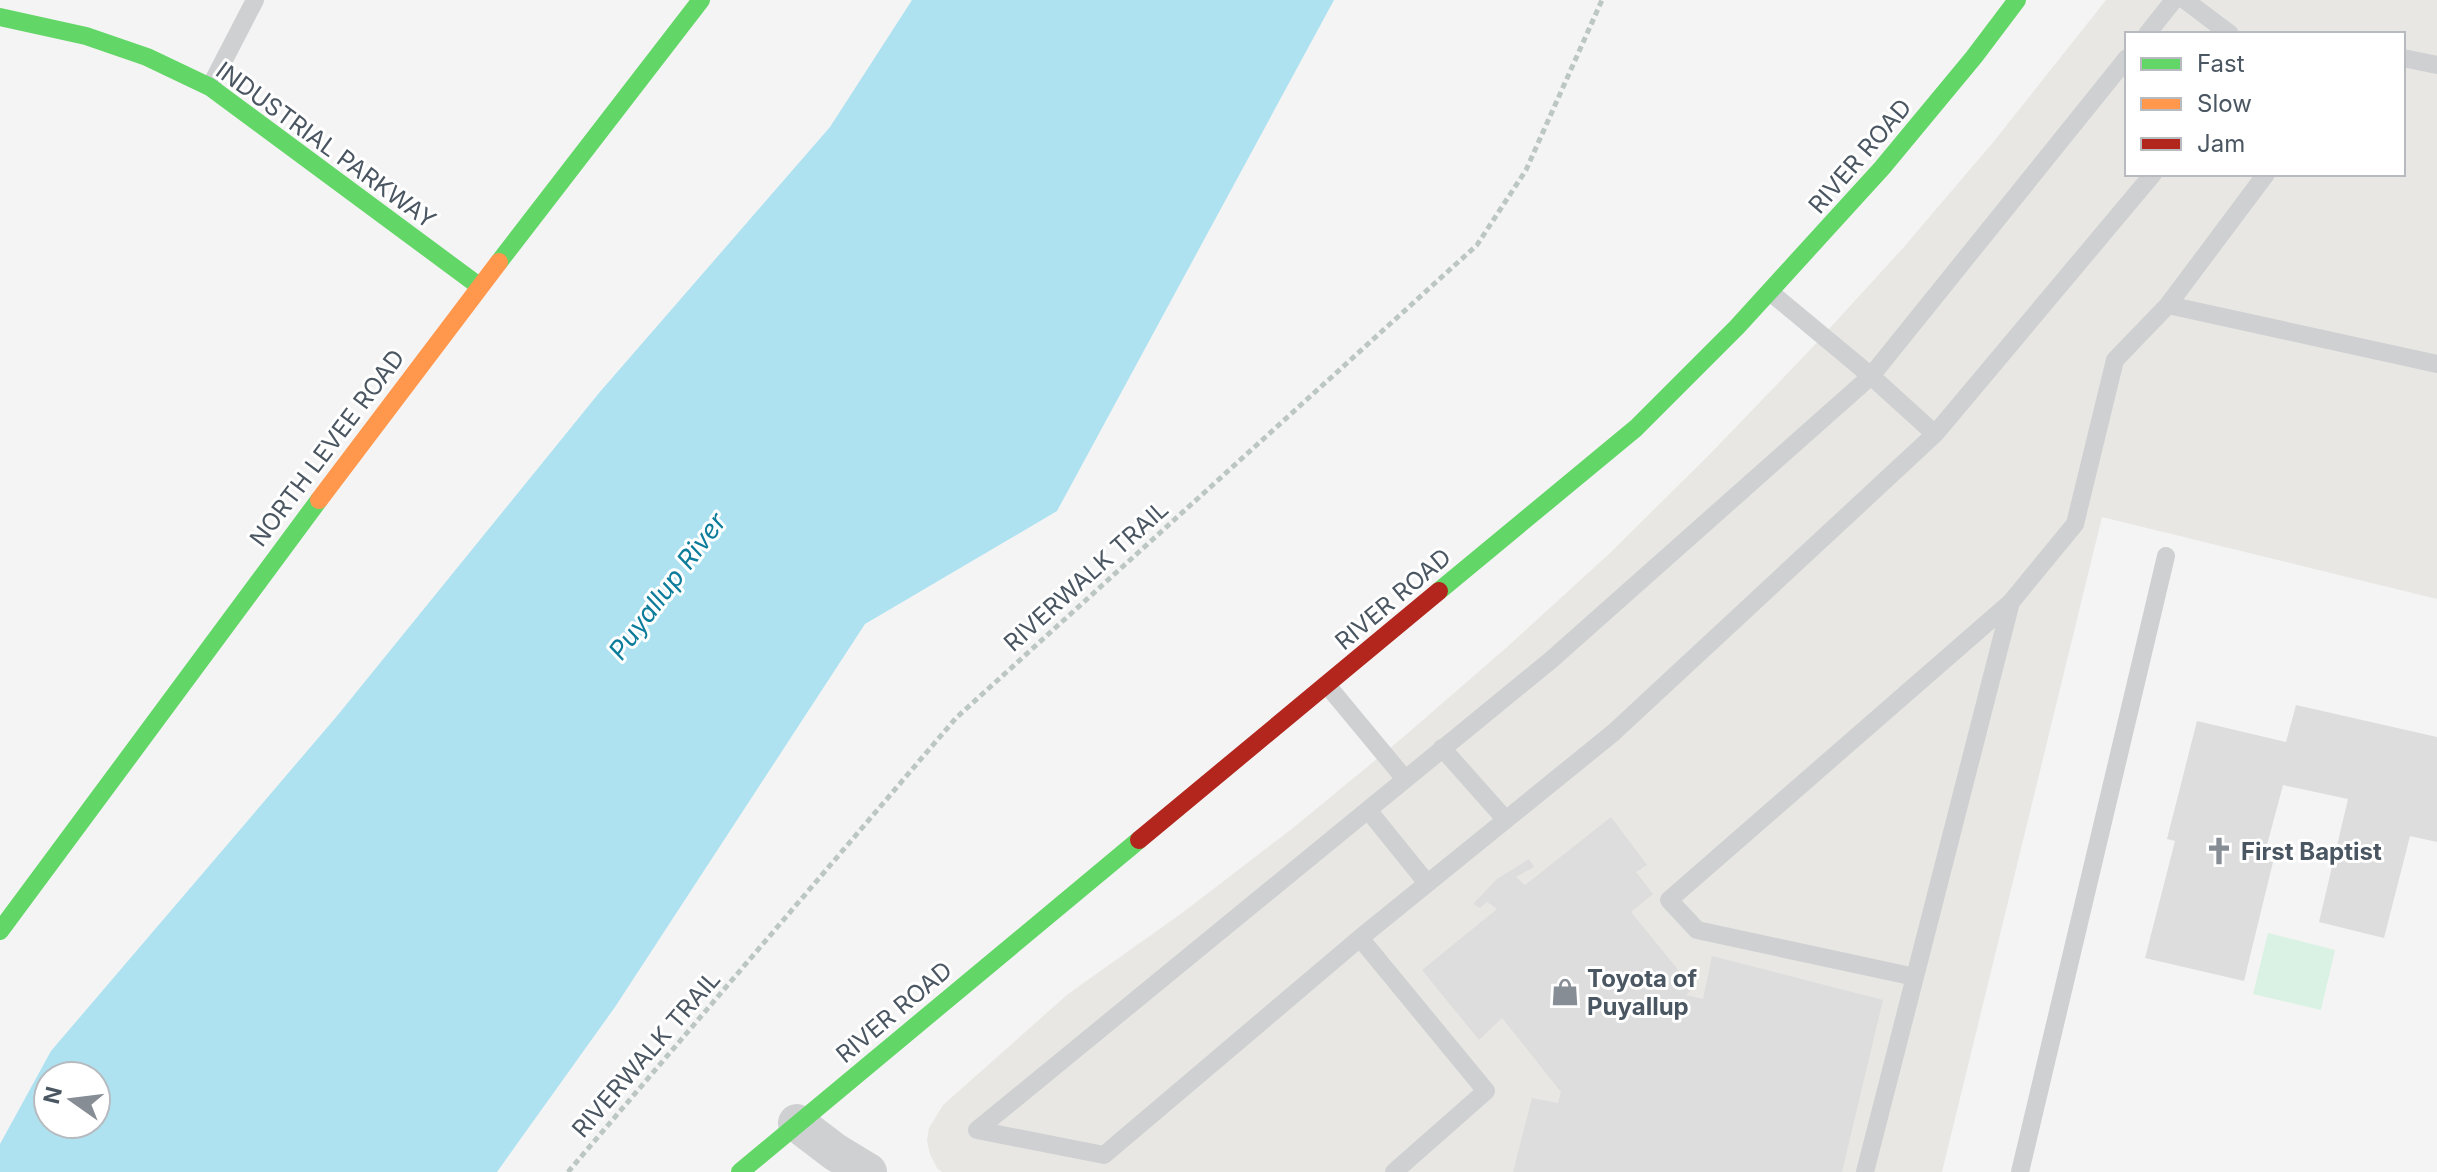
<svg xmlns="http://www.w3.org/2000/svg" width="2437" height="1172" font-family="Inter,sans-serif">
<style>
.commercial{fill:#e8e7e3;fill-rule:evenodd}
.green{fill:#d9f2e3}
.water{fill:#aee2f0;fill-rule:evenodd}
.building{fill:#ddddde}
.lines{fill:none;stroke-linecap:round;stroke-linejoin:round}
.path{stroke:#bcc7c4;stroke-width:5;stroke-dasharray:6 4;stroke-linecap:butt}
.lane{stroke:#ced0d2;stroke-width:18}
.street{stroke:#ced0d2;stroke-width:38}
.fast{stroke:#63d668;stroke-width:18}
.slow{stroke:#ff974d;stroke-width:18}
.jam{stroke:#b3261e;stroke-width:18}
.labels{text-anchor:middle;dominant-baseline:central;stroke-width:6;stroke-linejoin:round;paint-order:stroke}
.street-label{font-size:24px;fill:#4a5661;stroke:#fff}
.poi-label{font-size:24px;font-weight:bold;fill:#4a5661;stroke:#fff;text-anchor:start}
.water-label{font-size:26px;font-style:italic;fill:#0c7c9b;stroke:#fff}
</style>
<rect width="100%" height="100%" fill="#f4f4f4"/>
<path class="commercial" d="M2106,0H2437V599L2102,517L1942,1172H942L937,1168L930,1154L927,1141L929,1128L943,1105L1068,994L1182,913L1293,828L1401,739L1506,648L1610,553L1710,454L1808,352L1903,248L1995,140ZM2127,34H2403V174H2127Z"/>
<path class="green" d="M2268,933L2335,950L2321,1010L2253,994Z"/>
<path class="water" d="M912,0H1334L1057,511L865,624L615,1007L497,1172H0V1144L51,1051L337,716L599,393L830,127ZM48,1076H96V1124H48Z"/>
<path class="building" d="M2296,705L2437,737V842L2410,836L2384,938L2319,922L2348,799L2283,785L2263,860L2273,862L2244,981L2145,958L2175,841L2167,839L2197,721L2286,742Z
M1611,817L1647,865L1636,872L1653,894L1631,912L1693,988L1686,995L1703,999L1712,956L1883,1000L1842,1172H1513L1532,1098L1558,1103L1561,1092L1502,1018L1479,1040L1422,970L1497,909L1487,902L1480,908L1473,904L1497,879L1529,859L1534,867L1516,877L1525,885Z"/>
<g class="lines">
<path class="path" d="M568,1172L956,718L1477,245L1526,170L1602,0"/>
<path class="lane" d="M2185,0L2230,34
M2147,34L2174,0
M2127,58L1871,376L1935,434L2153,174
M2403,58L2437,65
M210,87L255,0
M1770,292L1871,376L1551,660L977,1130L1104,1155L1360,938L1613,733L1935,434
M2168,305L2437,364
M1327,685L1405,779
M1442,748L1506,820
M1368,810L1427,883
M1360,938L1486,1091L1394,1172
M1915,977L1697,930L1669,900L2011,602L2075,524L2115,360L2168,305L2266,174
M1865,1172L2011,602
M2020,1172L2166,556"/>
<path class="street" d="M797,1123L835,1152L868,1172"/>
<path class="fast" d="M0,17L86,36L147,57L210,87L479,286
M499,262L701,0
M1439,591L1636,428L1737,327L1882,168L1974,57L2017,0
M0,931L319,500
M740,1172L1139,840"/>
<path class="slow" d="M319,500L499,262"/>
<path class="jam" d="M1139,840L1439,591"/>
</g>
<defs>
<symbol id="church-bare" viewBox="-9 -9 18 18"><path d="M-1.2-6h2.4v3.5h3.3v2.4h-3.3V6h-2.4V-.1h-3.3v-2.4h3.3Z" fill="#868d94" stroke="#fff" stroke-width="2.5" paint-order="stroke"/></symbol>
<symbol id="shop-bare" viewBox="-9 -9 18 18"><path d="M-5-2.5h2.3a2.7 3.5 0 0 1 5.4 0H5L5.5 6h-11ZM-1.5-2.5h3a1.5 2.3 0 0 0-3 0Z" fill="#868d94" stroke="#fff" stroke-width="2.5" paint-order="stroke"/></symbol>
</defs>
<g fill-rule="evenodd">
<use href="#church-bare" x="2199" y="831" width="40" height="40"/>
<use href="#shop-bare" x="1545" y="972" width="40" height="40"/>
</g>
<g class="labels">
<g class="street-label">
<text transform="translate(326 145) rotate(36)">INDUSTRIAL PARKWAY</text>
<text transform="translate(1860 156) rotate(-49)">RIVER ROAD</text>
<text transform="translate(327 448) rotate(-53)">NORTH LEVEE ROAD</text>
<text transform="translate(1086 576) rotate(-42)">RIVERWALK TRAIL</text>
<text transform="translate(1393 599) rotate(-40)">RIVER ROAD</text>
<text transform="translate(894 1012) rotate(-40)">RIVER ROAD</text>
<text transform="translate(646 1054) rotate(-49)">RIVERWALK TRAIL</text>
</g>
<g class="poi-label">
<text x="2241" y="851">First Baptist</text>
<text x="1587" y="978">Toyota of<tspan x="1587" dy="28">Puyallup</tspan></text>
</g>
<g class="water-label">
<text transform="translate(667 586) rotate(-53)">Puyallup River</text>
</g>
</g>
<rect x="2125" y="32" width="280" height="144" fill="#ffffff" stroke="#b7bbc0" stroke-width="2"/>
<rect x="2141" y="58" width="40" height="12" fill="#63d668" stroke="#b7bbc0" stroke-width="2"/>
<text x="2197" y="72" font-size="24" fill="#4a5661">Fast</text>
<rect x="2141" y="98" width="40" height="12" fill="#ff974d" stroke="#b7bbc0" stroke-width="2"/>
<text x="2197" y="112" font-size="24" fill="#4a5661">Slow</text>
<rect x="2141" y="138" width="40" height="12" fill="#b3261e" stroke="#b7bbc0" stroke-width="2"/>
<text x="2197" y="152" font-size="24" fill="#4a5661">Jam</text>
<g transform="translate(72 1100) rotate(284)"><circle r="38" fill="#ffffff" stroke="#b7bbc0" stroke-width="2"/>
<path d="M0-6L14 30L0 20L-14 30Z" fill="#868d94"/>
<text y="-12" font-size="22" font-weight="bold" text-anchor="middle" fill="#4a5661">N</text>
</g>
</svg>
